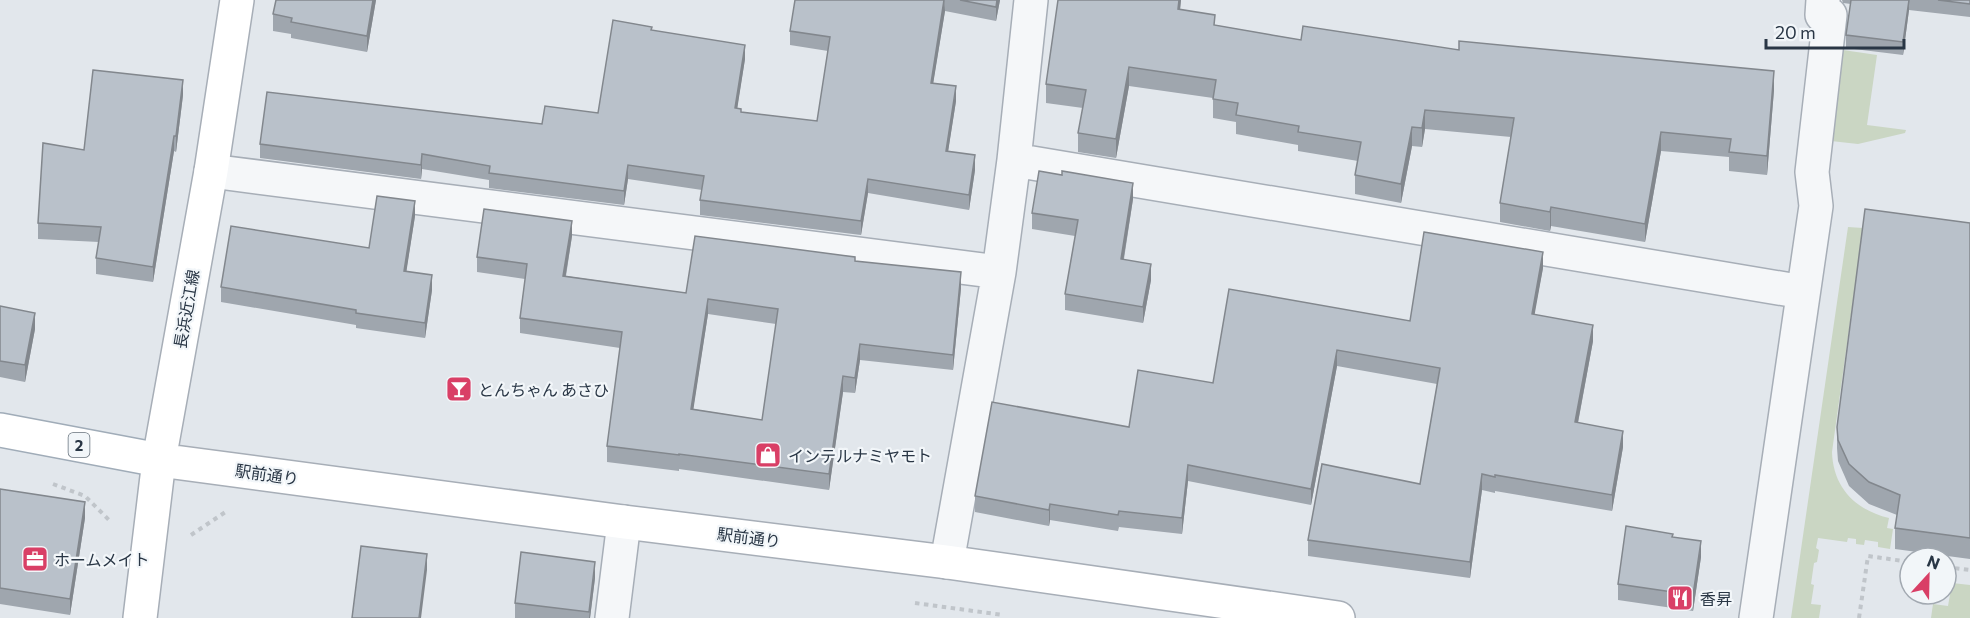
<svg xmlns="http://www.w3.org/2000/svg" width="1970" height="618" font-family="Commissioner,'Noto Sans JP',sans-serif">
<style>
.green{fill:#cad6c3}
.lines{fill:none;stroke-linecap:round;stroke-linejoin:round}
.minor-casing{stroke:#a7aeb7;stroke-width:36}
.secondary-casing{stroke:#a7aeb7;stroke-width:36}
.primary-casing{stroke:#a0acb8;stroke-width:36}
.path{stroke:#c0c5ca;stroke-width:4;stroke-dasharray:4.5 4.5;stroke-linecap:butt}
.minor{stroke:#f5f7f9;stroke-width:33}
.secondary{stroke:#fff;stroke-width:33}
.primary{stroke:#fff;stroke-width:33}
.wall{fill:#9fa6ae;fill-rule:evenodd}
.shaded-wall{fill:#82878d}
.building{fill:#b9c1ca;stroke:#82878d;stroke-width:1.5;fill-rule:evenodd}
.labels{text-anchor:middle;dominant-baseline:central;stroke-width:4.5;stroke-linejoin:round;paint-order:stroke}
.shield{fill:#f2f6f9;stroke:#65707b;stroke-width:1.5}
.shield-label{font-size:15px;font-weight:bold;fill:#293645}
.street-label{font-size:16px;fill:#293645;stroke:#f2f6f9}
.poi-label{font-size:16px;fill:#293645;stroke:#f2f6f9;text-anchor:start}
</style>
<rect width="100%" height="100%" fill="#e2e7ec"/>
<path class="green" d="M1843,50L1877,55L1867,125L1906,130L1905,133L1858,144L1831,141Z
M1848,227L1863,228L1832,452C1833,487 1855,510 1889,518L1887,528L1893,529L1890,549L1878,547V542L1865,540L1864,545L1856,544V539L1848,538L1847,542L1818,538L1816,548L1819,550L1817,562L1814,563L1811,584L1814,585L1811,604L1821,605L1819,618H1791Z
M1952,583L1970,585V618H1931L1933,604L1948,606Z"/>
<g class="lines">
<defs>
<path id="minor" d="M1014,160L1803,292
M211,171L999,272
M947,562L999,272L1014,160L1031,0
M612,618L624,522
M1756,618L1816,206L1812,172L1830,15H1822L1823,0"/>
<path id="secondary" d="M159,460L624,522L947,562L1338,618
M140,618L159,460L211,171L237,0"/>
<path id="primary" d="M0,430L159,460"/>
</defs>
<use href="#minor" class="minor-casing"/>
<use href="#secondary" class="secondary-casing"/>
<use href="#primary" class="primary-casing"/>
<path class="path" d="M53,484L85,496L109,520
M191,535L227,511
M1946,567L1970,570
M915,603L1003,615
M1859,618L1868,556L1910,562"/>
<use href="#minor" class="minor"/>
<use href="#secondary" class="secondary"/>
<use href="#primary" class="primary"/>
</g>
<path class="wall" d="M276,0H376L367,52L291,38V34L273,31V14Z
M795,0H1000L996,21L945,11L933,83L956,101L948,151L975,170L969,210L868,193L861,235L700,215V200L702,190L628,179L624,205L489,188V180L422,169L421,179L260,158V144L542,124L598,113L652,31L745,59L737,108L741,112L817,121L828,51L790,45V31Z
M1058,0H1181L1180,10L1215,25L1301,40L1459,50L1774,90L1767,175L1729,171V157L1661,151L1645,242L1551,226L1550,231L1500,222V203L1511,137L1425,129L1422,147L1412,146L1401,203L1355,194V175L1358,161L1298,151V145L1236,134V122L1213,118V98L1129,86L1116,158L1078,152V133L1083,108L1046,103V84Z
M1842,0H1970V17L1909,10L1903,55L1846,48V35L1851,4L1843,3Z
M183,95L176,152L174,151L153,282L96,274V258L99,242L38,239V223L84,150Z
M1133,199L1124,259L1151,280L1143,323L1065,310V294L1075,236L1032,229V213Z
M415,216L406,272L432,290L425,338L356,328V325L221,302V287L369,248Z
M1970,223V559L1895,549V528L1897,515L1869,504L1849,486L1838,461L1837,448V427Z
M572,236L566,276L686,293L855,261L961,288L953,370L860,360L855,393L843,392L829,490L679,469V471L607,462V446L620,348L520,333V318L525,279L477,272V257ZM708,314L776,324L762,420L693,409Z
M1543,268L1534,314L1593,341L1578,423L1623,447L1612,511L1495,491V493L1482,490L1470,578L1308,556V540L1420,484L1437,384L1337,366L1311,505L1188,481L1182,534L1119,527L1118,531L1050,520L1049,526L975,512V496L1129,427L1213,383L1410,321Z
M0,306L35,329L25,382L0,377Z
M0,489L85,518L70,615L0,604Z
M1673,537L1701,557L1693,611L1618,600V584Z
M595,578L590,618H515V603Z"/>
<path class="shaded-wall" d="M373,0H376L367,52V36Z
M944,0L945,11L931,97V83Z
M997,0H1000L996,21V7Z
M1179,0H1181L1178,28V9Z
M1909,0V10L1903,55V42Z
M745,45V59L735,123V108Z
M1129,67V86L1116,158V139Z
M1774,71V90L1767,175V156Z
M183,80V95L176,152V136Z
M956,86V101L946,165V151Z
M1425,110V129L1422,147V128Z
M1412,127V146L1401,203V184Z
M1661,132V151L1645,242V224Z
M174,136V151L153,282V267Z
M422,154V169L421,179V165Z
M975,155V170L969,210V195Z
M628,165V179L624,205V191Z
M868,179V193L861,235V221Z
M1133,183V199L1121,275V259Z
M415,201V216L404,287V271Z
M1551,207V226L1550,231V212Z
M572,221V236L563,292V276Z
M1543,252V268L1532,329V314Z
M1151,264V280L1143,323V307Z
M961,272V288L953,370V355Z
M432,275V290L425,338V323Z
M708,299V314L691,425V409Z
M35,313V329L25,382V365Z
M1593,325V341L1575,438V422Z
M860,344V360L855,393V378Z
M1337,350V366L1311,505V489Z
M843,376V392L829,490V474Z
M1623,431V447L1612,511V495Z
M1188,465V481L1182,534V518Z
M1482,474V490L1470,578V562Z
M85,502V518L70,615V599Z
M1050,504V520L1049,526V510Z
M1701,541V557L1693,611V595Z
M427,554V570L421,618H419Z
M595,562V578L590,618H589Z"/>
<path class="building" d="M276,0H373L367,36L291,22L292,18L273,14Z
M795,0H944L931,83L956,86L946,151L975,155L969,195L868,179L861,221L700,200L704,176L628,165L624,191L489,173L490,166L422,154L421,165L260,144L267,92L542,124L545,106L598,113L613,20L652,27L651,30L745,45L735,108L741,109V112L817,121L830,37L790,31Z
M960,0H997L996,7Z
M1058,0H1179L1178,9L1215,15L1214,25L1301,40L1303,26L1459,50V41L1774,71L1767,156L1729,152L1731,139L1661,132L1645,224L1551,207L1550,212L1500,203L1514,118L1425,110L1422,128L1412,127L1401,184L1355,175L1361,142L1298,132L1299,126L1236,115L1238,103L1213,99L1216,80L1129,67L1116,139L1078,133L1086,90L1046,84Z
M1851,0H1909L1903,42L1846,35Z
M1938,0H1970V4Z
M93,70L183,80L176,136H174L153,267L96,258L101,227L38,223L43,143L84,150Z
M1039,171L1062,175V171L1133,183L1121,259L1151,264L1143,307L1065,294L1078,220L1032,213Z
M377,196L415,201L404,271L432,275L425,323L356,313V310L221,287L231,226L369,248Z
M484,209L572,221L563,276L686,293L695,236L855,257V261L961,272L953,355L860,344L855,378L843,376L829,474L679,454V455L607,446L622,332L520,318L527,264L477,257ZM708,299L778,309L762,420L691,409Z
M1865,209L1970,223V538L1895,528L1900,495L1869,482L1849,464L1838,440L1837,427Z
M1424,232L1543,252L1532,314L1593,325L1575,422L1623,431L1612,495L1495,475V477L1482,474L1470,562L1308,540L1322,464L1420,484L1440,368L1337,350L1311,489L1188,465L1182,518L1119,511L1118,515L1050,504L1049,510L975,496L992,402L1129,427L1138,370L1213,383L1229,289L1410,321Z
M0,306L35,313L25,365L0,361Z
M0,489L85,502L70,599L0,588Z
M1626,526L1673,534L1672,537L1701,541L1693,595L1618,584Z
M361,546L427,554L419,618H352Z
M521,552L595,562L589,612L515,603Z"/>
<defs>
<symbol id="bar-square" viewBox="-11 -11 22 22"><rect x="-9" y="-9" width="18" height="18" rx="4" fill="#d93f66" stroke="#f2f6f9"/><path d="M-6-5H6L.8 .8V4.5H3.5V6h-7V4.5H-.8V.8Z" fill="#fff"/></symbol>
<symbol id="shop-square" viewBox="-11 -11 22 22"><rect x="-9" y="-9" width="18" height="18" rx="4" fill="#d93f66" stroke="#f2f6f9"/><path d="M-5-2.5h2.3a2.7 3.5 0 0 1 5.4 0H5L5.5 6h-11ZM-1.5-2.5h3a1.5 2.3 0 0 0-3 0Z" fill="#fff"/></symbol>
<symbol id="office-square" viewBox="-11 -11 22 22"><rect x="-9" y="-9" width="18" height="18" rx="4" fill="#d93f66" stroke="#f2f6f9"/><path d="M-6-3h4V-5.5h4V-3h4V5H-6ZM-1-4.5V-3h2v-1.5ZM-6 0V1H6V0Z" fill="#fff"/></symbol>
<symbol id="restaurant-square" viewBox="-11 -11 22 22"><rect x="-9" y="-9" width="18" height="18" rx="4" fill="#d93f66" stroke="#f2f6f9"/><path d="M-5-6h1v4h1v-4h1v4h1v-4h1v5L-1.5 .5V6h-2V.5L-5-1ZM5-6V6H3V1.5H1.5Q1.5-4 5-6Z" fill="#fff"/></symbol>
</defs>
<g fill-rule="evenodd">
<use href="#bar-square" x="444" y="374" width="30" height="30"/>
<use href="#shop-square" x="753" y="440" width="30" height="30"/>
<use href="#office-square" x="20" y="544" width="30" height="30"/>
<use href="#restaurant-square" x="1665" y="583" width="30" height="30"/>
</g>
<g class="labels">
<rect class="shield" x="68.5" y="433" width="21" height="24" rx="4.5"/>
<g class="shield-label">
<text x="79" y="445">2</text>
</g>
<g class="street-label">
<text transform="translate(186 309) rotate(-80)">長浜近江線</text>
<text transform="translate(267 474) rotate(8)">駅前通り</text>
<text transform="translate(749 537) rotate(7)">駅前通り</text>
</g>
<g class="poi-label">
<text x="478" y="389">とんちゃん あさひ</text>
<text x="788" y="455">インテルナミヤモト</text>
<text x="54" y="559">ホームメイト</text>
<text x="1700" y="598">香昇</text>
</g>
</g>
<g transform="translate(1928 576) rotate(22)"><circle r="28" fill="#f2f6f9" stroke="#a2a9b1" stroke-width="1.5"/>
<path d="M0-4.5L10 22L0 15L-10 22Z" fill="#d93f66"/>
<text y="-9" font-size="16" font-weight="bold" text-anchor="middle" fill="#293645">N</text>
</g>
<path d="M1766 39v9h138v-9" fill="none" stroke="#293645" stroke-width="3"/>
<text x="1775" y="39" font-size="18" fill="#293645" stroke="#f2f6f9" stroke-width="4.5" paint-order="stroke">20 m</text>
</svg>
